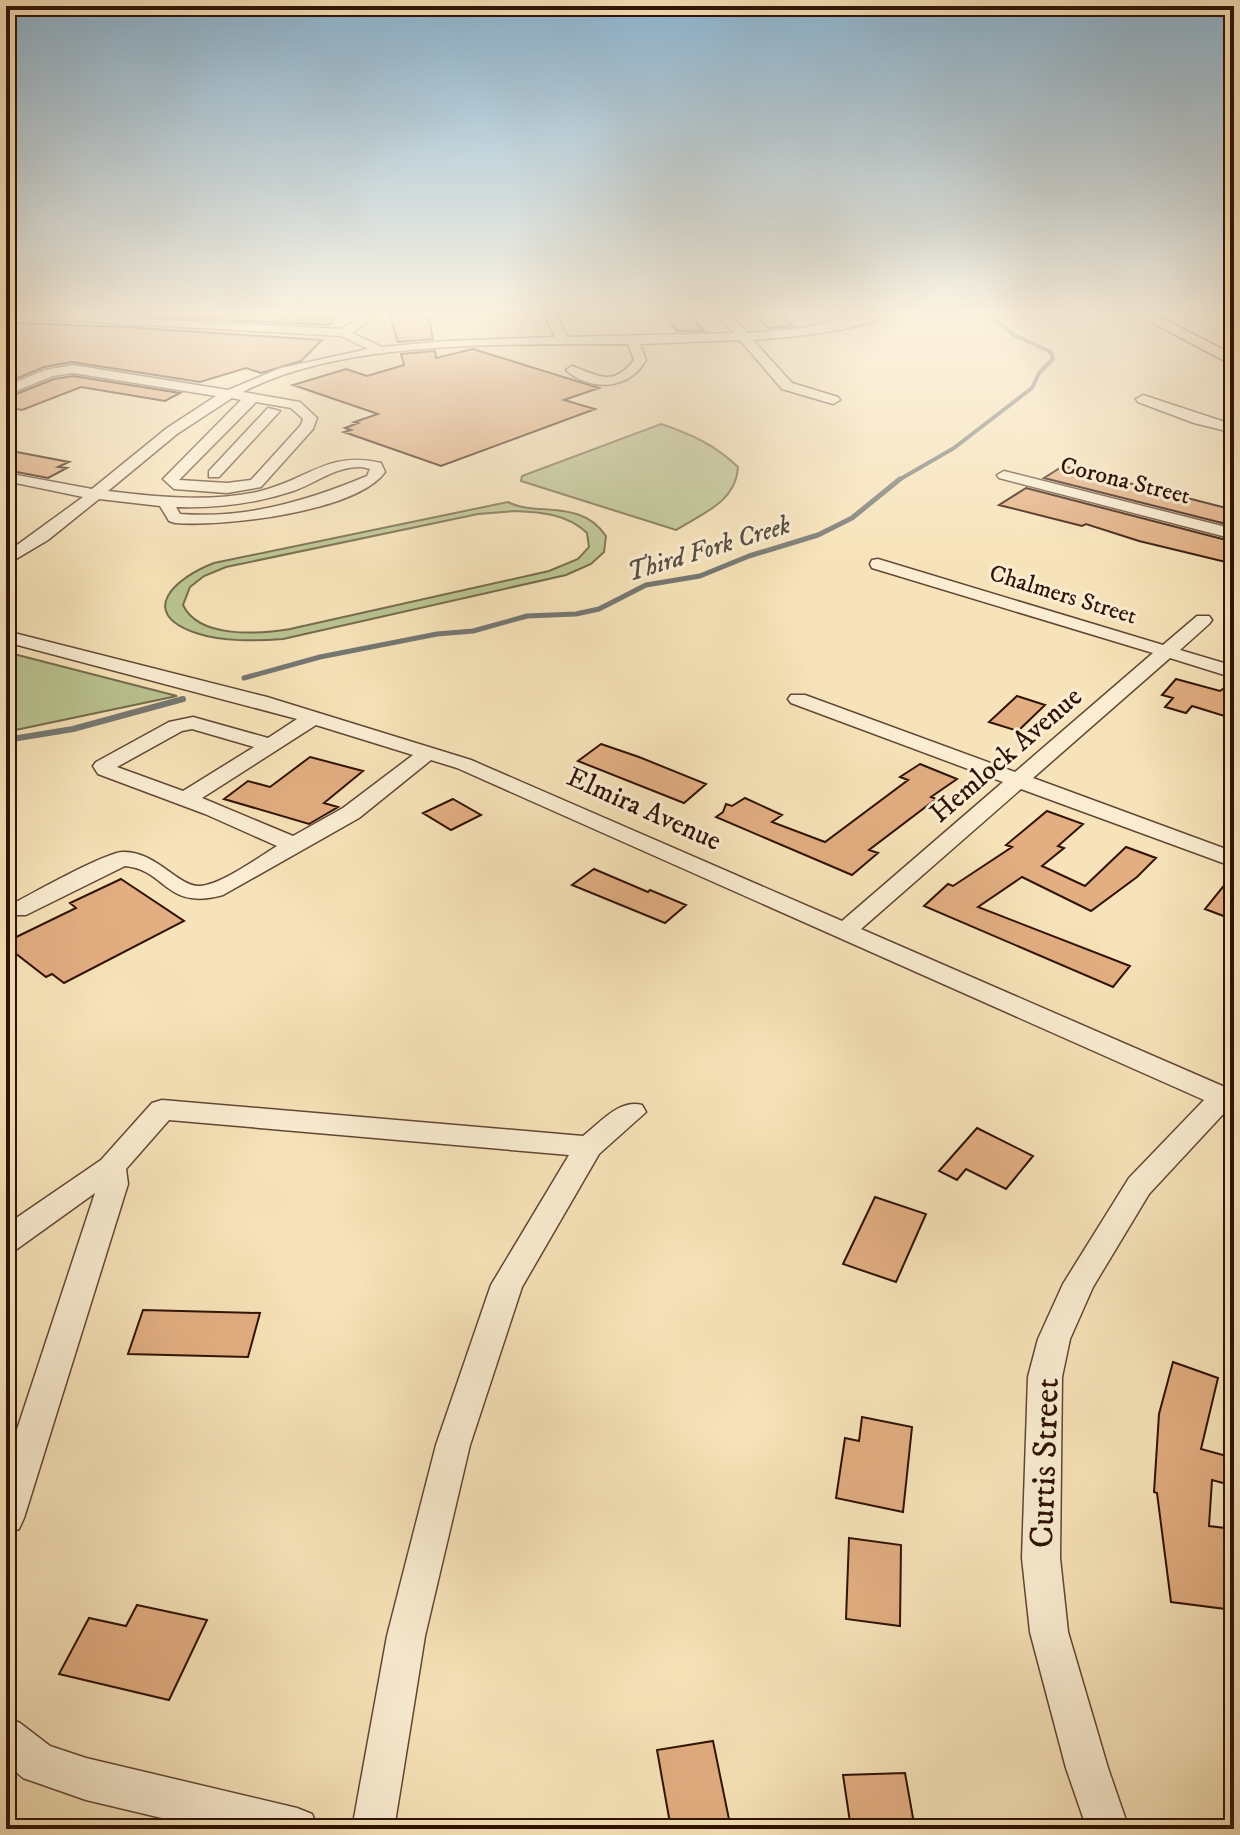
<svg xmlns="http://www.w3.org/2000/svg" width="1240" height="1835" font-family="'IM FELL DW Pica',serif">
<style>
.green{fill:#bac491;stroke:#756b4c;stroke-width:2;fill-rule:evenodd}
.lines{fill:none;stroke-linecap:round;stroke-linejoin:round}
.stream-far2{stroke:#757773;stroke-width:4}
.stream-far1{stroke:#757773;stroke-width:5}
.stream{stroke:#757773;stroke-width:6}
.building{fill:#e2ae82;stroke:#301206;stroke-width:2}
.minor-casing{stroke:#624633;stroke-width:3}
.major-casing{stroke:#301206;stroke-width:3}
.minor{fill:#faedd2;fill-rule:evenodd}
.major{fill:#f7e3b9;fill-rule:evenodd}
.labels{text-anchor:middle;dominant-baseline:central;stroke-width:6;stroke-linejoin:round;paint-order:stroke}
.far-street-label{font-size:24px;fill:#301206;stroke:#faedd2}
.far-water-label{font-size:26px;font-style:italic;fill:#584d45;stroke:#faedd2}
.street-label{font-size:28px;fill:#301206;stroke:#faedd2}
.near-street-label{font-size:34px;fill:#301206;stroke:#faedd2}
</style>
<rect width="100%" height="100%" fill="#f7e3b9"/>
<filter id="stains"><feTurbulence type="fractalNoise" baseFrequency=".0025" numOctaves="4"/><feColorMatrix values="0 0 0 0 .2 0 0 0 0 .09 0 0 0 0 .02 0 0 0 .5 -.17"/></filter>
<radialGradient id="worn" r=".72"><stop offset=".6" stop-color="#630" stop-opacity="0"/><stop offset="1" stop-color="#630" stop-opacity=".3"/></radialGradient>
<path class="green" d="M661,424C691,434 715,445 738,467C736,502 703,513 676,530L521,481L522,476Z
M508,502C536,517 580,498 606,536L604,552L591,564L566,575L283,639C255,641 223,642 196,633C135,612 177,577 214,563ZM515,511C540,512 568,514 587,533L589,547L578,559L549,571L290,629C259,634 199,639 183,605L190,587L204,576L226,567L478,514Z
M6,652L177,696L6,732Z"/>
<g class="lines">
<path class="stream-far2" d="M897,481L954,448L1032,388L1039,373L1053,359L1051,352L1014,335L996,320L1002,312"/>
<path class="stream-far1" d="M244,678L320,657L437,634L473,631L527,616L576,614L599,609L646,585L700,576L749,556L818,535L852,518L900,479"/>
<path class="stream" d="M6,740L73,729L183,699"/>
</g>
<path class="building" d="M148,312H342L329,325L143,316Z
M389,312H428L433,339L398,342Z
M663,312H688L704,331H677Z
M753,312H779L793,326L768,328Z
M16,323L123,327L322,340L301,361L261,373L246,368L200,382L72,362L44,367L6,383V329Z
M473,349L599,388L564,400L595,409L441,466L344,432L351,430L345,428L358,423L354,422L378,414L293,385L346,369L367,376L404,365L401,354L435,351L436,358Z
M73,376L180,393L165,401L81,387L22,410L6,407V398L54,379Z
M6,450L69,462L58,467L67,468L48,478L6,470Z
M1063,466L1234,510V526L1044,478Z
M1026,488L1234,542V564L1139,541L1086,524L1082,526L999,505Z
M1176,679L1220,691L1234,681V719L1192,706L1186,713L1165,707L1173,698L1162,695Z
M1017,696L1045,705L1018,731L989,722Z
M601,744L639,757L706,784L684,803L578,761Z
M310,757L363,771L324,803L338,807L309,824L224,799L248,781L270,787Z
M920,764L957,779L931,797L936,799L869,850L878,853L852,875L716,817L723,812L726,804L732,806L745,798L782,815L772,822L825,842L908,780L900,777Z
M453,799L481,815L451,830L423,813Z
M1047,811L1083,824L1058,846L1064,848L1042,866L1085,886L1126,847L1156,858L1137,877L1091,911L1022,877L978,907L1130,966L1113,987L924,906L948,884L953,886L1012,847L1006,845Z
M594,869L648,892L650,890L686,905L665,923L572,885Z
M1234,873V920L1205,909Z
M121,879L184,921L64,983L52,974L46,977L6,946V942L76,908L70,903Z
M977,1128L1033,1156L1006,1189L966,1169L957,1180L939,1171Z
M875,1197L926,1214L896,1282L843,1264Z
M143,1310L260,1313L248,1357L128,1354Z
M1173,1362L1218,1378L1201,1449L1234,1458V1486L1212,1480L1209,1526L1225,1528L1234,1584V1610L1171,1602L1157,1493L1154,1492L1159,1414Z
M862,1417L912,1427L903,1512L836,1498L845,1438L859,1441Z
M849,1538L901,1545L900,1626L846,1619Z
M137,1605L207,1620L169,1700L59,1674L89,1618L126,1626Z
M713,1741L731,1829H671L657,1750Z
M905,1773L915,1829H851L843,1775Z"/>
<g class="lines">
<defs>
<path id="minor" d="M6,312L341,329L357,319L358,312H370L366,323L352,333L382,347L446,341L555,337L543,312H555L567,337L734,333L716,312H728L747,333L802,328L874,312H891C863,332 788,337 753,340L792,383L838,397L840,400L833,404L782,389L740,340L640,344L646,360C629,390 591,392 566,370L572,366C597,375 613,388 634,360L628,344C514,345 345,338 243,392L300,402L317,418L313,429L261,487L227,493L174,489L163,479L241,400L232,398L177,434L108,491C157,497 208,502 257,492C307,481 327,450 381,463L385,472C356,512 223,527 175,523L169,521L160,506L99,499L48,540L6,565V553L83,497L6,481V473L92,489L167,428L216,396L73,373L53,376L6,395V386L45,370L73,365L228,390L281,368L368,349L341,336L6,317ZM256,402L291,408L303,419L301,425L251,480L227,483L179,480ZM362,467L370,469L367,476C307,501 246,519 180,514L176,507C216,508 255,504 293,491C317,483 335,466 362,467Z
M1143,395L1234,425V433L1194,423L1138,402L1136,399Z
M268,408L280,411L219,477H209V471Z
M1004,471L1234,529V539L999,478L997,475Z
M878,559L1163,645L1197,616H1209L1212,620L1209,624L1180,650L1234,666V678L1170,658L1033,778L1234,852V867L1021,789L861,929L1234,1091V1111L1227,1110L1149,1194L1093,1287L1070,1339L1062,1377L1060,1558L1068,1632L1108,1768L1129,1829H1087L1066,1768L1030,1632L1022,1558L1028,1377L1038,1339L1063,1284L1129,1178L1204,1100L457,768L431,760L359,818L223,895C165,911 167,870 125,866L26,915H10L6,910L10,905C32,894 102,854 122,852C155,850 178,887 200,886C221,885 259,857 277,846L205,814L98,774L93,766L96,762L169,722L193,717L268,738L297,719L6,642V631L267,697L471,760L842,921L1003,782L791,703L788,699L791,695H805L1015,772L1153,653L872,568L870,564L872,560ZM316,725L413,755L343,808L293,836L202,798ZM192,729L254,747L183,791L117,767L182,731Z
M162,1100L583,1136C600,1123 619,1099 642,1105L646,1112L599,1154L522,1287L470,1445L425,1636L394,1829H352L387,1636L436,1445L491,1285L569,1155L169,1120L126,1169L128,1184L24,1518L19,1529L6,1534V1463L95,1193L17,1249L6,1253V1225L101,1160L152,1103Z
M6,1717L20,1723L50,1746L86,1758L297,1808L312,1814L318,1829H208L86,1800L23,1778L6,1763Z"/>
<path id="major" d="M1132,312H1150L1234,355V366Z"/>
</defs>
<use href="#minor" class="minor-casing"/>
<use href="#major" class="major-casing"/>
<use href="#minor" class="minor"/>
<use href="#major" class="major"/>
</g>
<linearGradient id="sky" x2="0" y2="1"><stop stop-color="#8cb7d6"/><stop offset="0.55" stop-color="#fbf2e0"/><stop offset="1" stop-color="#fbf2e0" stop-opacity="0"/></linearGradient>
<rect width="1240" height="569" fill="url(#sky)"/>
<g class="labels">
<g class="far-street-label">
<text transform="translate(1125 481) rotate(14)">Corona Street</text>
<text transform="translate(1063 595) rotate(17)">Chalmers Street</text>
</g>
<g class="far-water-label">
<text transform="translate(709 549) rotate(-17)">Third Fork Creek</text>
</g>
<g class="street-label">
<text transform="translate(1006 755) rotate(-41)">Hemlock Avenue</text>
<text transform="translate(644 809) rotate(24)">Elmira Avenue</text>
</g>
<g class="near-street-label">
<text transform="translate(1045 1463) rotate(-88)">Curtis Street</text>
</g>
</g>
<rect width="1240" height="1835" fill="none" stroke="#f7e3b9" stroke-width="32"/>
<rect x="8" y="8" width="1224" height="1819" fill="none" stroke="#301206" stroke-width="4"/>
<rect x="16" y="16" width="1208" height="1803" fill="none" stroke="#301206" stroke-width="2"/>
<rect width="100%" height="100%" filter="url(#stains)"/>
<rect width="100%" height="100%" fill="url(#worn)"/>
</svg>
